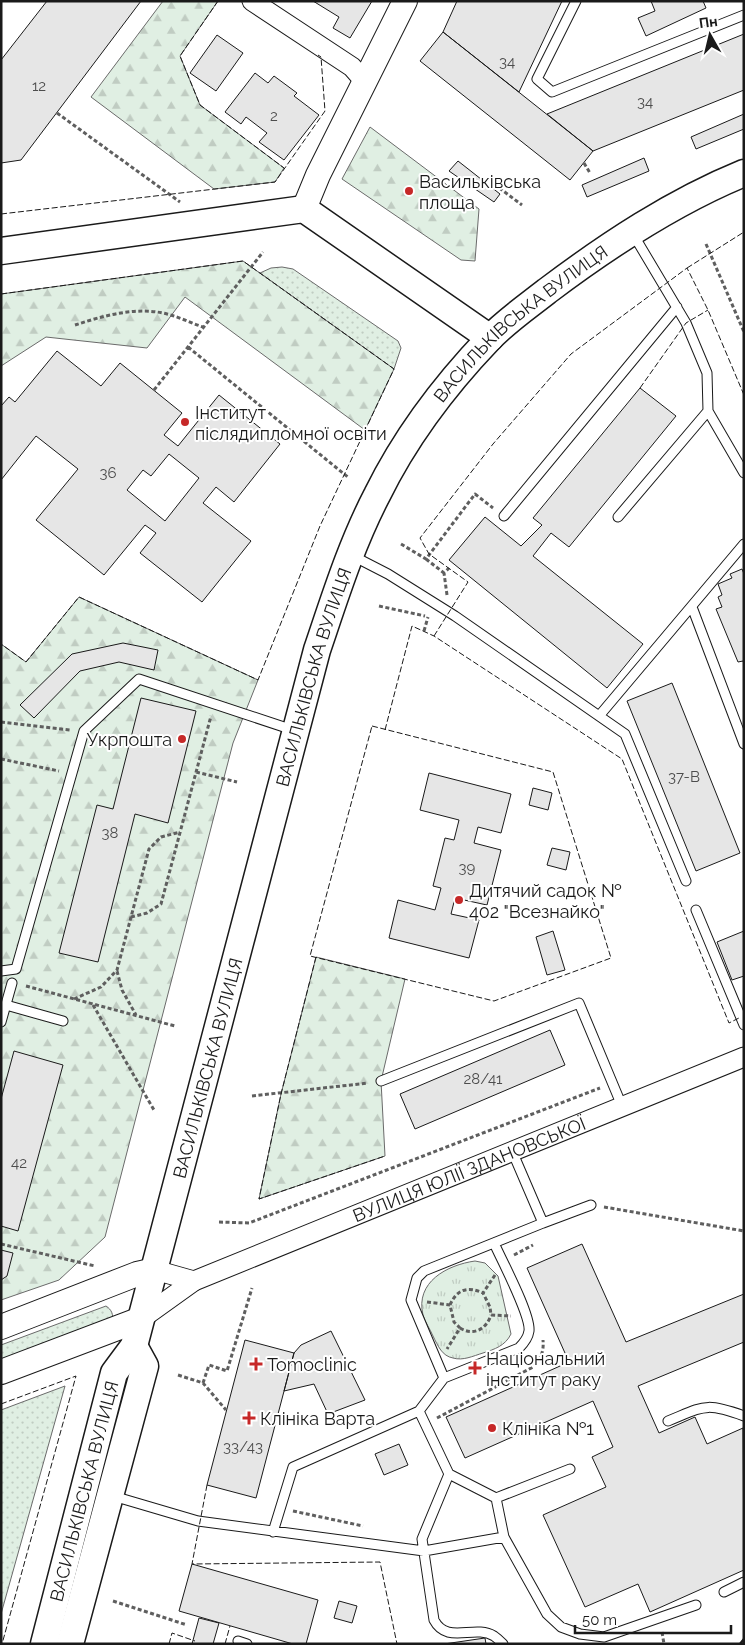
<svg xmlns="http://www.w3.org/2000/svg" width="745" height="1645" font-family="Raleway,sans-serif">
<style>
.grass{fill:url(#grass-dots);stroke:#6a6a6a}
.forest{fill:url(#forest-firs);stroke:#6a6a6a}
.park{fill:url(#park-tufts);stroke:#6a6a6a}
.building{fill:#e6e6e6;stroke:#1a1a1a;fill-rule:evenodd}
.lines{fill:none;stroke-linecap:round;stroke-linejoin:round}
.service-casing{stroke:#1a1a1a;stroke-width:11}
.minor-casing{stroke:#1a1a1a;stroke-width:21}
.tertiary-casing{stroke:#1a1a1a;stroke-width:26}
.secondary-casing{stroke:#1a1a1a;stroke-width:29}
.path{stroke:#5f5f5f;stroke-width:3;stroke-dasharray:4 2.5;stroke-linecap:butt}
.service{stroke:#fff;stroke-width:9}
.minor{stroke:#fff;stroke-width:19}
.tertiary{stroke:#fff;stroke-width:24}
.secondary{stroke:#fff;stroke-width:26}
.fence{stroke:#1a1a1a;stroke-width:1;stroke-dasharray:6 2.5;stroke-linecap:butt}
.wall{stroke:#1a1a1a;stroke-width:2.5}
.poi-dot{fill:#c62828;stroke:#fff;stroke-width:2}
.labels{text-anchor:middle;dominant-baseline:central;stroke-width:4;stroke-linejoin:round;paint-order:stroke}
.number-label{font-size:15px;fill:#4d4d4d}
.poi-label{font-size:18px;fill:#1a1a1a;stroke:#fff;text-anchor:start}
.street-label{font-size:18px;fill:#1a1a1a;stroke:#fff}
</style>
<defs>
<pattern id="grass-dots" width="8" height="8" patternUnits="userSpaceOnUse" patternTransform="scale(1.25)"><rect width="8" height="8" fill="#e0efe3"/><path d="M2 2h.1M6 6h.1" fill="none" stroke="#c0ccc2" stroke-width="1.8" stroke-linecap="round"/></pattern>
<pattern id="forest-firs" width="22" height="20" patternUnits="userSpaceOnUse" patternTransform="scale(1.25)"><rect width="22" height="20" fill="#e0efe3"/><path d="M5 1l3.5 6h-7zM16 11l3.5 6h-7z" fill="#c0ccc2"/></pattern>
<pattern id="park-tufts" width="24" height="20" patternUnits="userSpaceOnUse" patternTransform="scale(1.25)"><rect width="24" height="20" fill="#e0efe3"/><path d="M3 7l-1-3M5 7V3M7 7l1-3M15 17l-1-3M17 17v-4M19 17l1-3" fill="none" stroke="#c0ccc2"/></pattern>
</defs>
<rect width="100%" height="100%" fill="#fff"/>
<path class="grass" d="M282,267L293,269L398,341L401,348L394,369L260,273L271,268Z
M106,1306C112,1310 113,1314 113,1322L1,1366V1345Z
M65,1386L1,1614V1410Z"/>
<path class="forest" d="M163,1H218L180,56L200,105L284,168L275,182L214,189L91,97Z
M370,127L479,209L475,261L461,260L342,179Z
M243,261L394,369L365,430L185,297L147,348L46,337L1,366V294Z
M79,597L258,680L233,743L105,1237L59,1280L1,1300V644L26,662Z
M316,957L405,979L381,1081L385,1156L259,1199L281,1094Z"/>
<path class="park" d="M475,1261L485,1263L498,1276L511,1334C505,1346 495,1349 483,1353C473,1356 463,1361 453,1358C442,1356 438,1346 433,1336C430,1329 425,1322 423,1315C415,1282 447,1265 475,1261Z"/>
<path class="building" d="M47,1H141L21,160L1,163V60Z
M313,1H372L350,38L333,28L339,17Z
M457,1H562L519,92L443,32Z
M651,1H703L706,8L646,36L638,18L655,11Z
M443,32L593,151L570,180L420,61Z
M744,34V90L593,151L547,114Z
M217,35L243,53L216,91L190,73Z
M255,73L268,83L274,76L297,93L294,96L319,115L284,160L259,142L267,133L246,117L241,124L225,112Z
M744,114V129L696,149L691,137Z
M644,158L649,171L587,197L582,185Z
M458,161L500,194L494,202L449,171Z
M57,351L101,386L120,363L182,413L164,435L178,446L219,395L280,444L234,502L216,487L203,503L251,541L202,602L140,553L156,533L145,525L104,575L36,520L78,469L36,436L1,480V406L9,397L15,402ZM169,454L199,478L165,521L127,490L143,470L151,476Z
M640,388L676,416L569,547L551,533L533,556L643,644L607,688L449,560L485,517L521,546L542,525L533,518Z
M742,569L744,574V664L743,661L738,662L716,609L722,607L718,597L722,595L718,584L732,578L730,574Z
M123,643L158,650L154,670L119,662L80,671L34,718L20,705L72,654Z
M672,683L740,853L696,871L627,701Z
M141,698L196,711L168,823L135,814L98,962L59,953L97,805L113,809Z
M429,773L511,794L501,833L478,827L474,843L501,850L487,905L455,898L451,914L479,920L469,958L389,938L398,900L435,910L441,888L433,886L445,838L454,840L459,820L420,810Z
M533,788L552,793L548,810L529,805Z
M552,848L570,852L566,870L547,865Z
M553,931L565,970L547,975L536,937Z
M744,931V976L732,980L717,942Z
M550,1030L565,1065L415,1129L400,1094Z
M14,1051L63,1065L18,1231L1,1226V1099Z
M582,1244L626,1342L744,1294V1342L638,1386L659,1433L695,1417L707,1444L743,1428L744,1570L650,1612L638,1584L585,1607L543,1515L606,1487L592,1457L613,1447L593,1401L465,1458L446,1417L569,1362L527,1268Z
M1,1250L13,1253L7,1276L1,1280Z
M331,1331L365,1400L328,1414L314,1384L284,1391L294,1353L301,1345Z
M245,1340L294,1353L256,1498L207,1485Z
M399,1444L408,1465L384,1475L375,1454Z
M192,1564L318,1600L306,1644H293L179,1611Z
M339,1601L357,1606L352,1623L334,1618Z
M199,1618L219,1623L213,1644H192Z
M485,1638L486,1644H444Z"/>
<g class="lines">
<defs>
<path id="service" d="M576,1L537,79L552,92L744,15
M633,234L686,323L707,373L708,411
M504,516L677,307
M618,517L708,411L744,473
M351,555L388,574L455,616L625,734L686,881
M692,607L744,744
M599,716L744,544
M696,910L744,1025
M1,971L16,969L84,731L139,679L293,730
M6,1005L63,1021
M1,1022L12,983
M381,1081L579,1003L622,1106
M543,1223L591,1205
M444,1378L519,1348C524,1343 528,1338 529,1331C531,1315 502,1261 494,1243
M419,1411L449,1474L496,1498L570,1469
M668,1421C705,1406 705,1402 744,1416
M449,1474L422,1539L434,1620C447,1645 474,1624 494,1636C497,1638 500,1641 503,1644
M113,1496L198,1521L424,1551L504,1537
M496,1498L504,1537L547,1614L561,1627L580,1634L604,1637L696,1605
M273,1532L293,1467L419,1411L444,1378L411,1300L417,1278L424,1271L543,1223L512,1151
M724,1592L744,1582
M238,1641L247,1644"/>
<g id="minor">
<path d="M252,1L352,67L366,83"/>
<path d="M155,1270L194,1281"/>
<path id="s1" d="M141,1319L194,1281L744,1057"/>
</g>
<path id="tertiary" d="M304,209L318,175L405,1
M1,1327L137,1274L155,1270
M1,1372L141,1319"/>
<g id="secondary">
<path d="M1,251L304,209L490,338"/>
<path id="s2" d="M44,1644L114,1373L134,1346L317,650C335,597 351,545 377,495C405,438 445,385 489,339C506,321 528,306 547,291C608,245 673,202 744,173"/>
<path d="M70,1644L145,1366L134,1346"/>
</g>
</defs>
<use href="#service" class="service-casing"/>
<use href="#minor" class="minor-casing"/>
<use href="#tertiary" class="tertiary-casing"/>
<use href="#secondary" class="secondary-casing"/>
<path class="path" d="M57,113L180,202
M584,163L590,173
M494,184L522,205
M706,244L744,332
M75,325C103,316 136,306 167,314C179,317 191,323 203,327
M188,347L349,478
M154,390L263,252
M401,544L426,559L475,494L493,508
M426,559L444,573
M447,595L444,573L449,568
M379,606L425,616
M424,631L428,617
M1,722L70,730
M1,759L59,771
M196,772L237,782
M131,917L147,913L161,904L211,716
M117,971L122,990L136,1015
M26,986L175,1026
M74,999L101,987L117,970L149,849L161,837L180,832
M93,1005L154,1110
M252,1096L368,1083
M604,1207L744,1231
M219,1222L249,1223L600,1088
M1,1244L95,1266
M514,1255L533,1245
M495,1275L483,1293L490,1307L491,1315L511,1316
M427,1302L450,1305L454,1322L460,1328L447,1349
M450,1305C457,1289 468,1286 483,1293
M460,1328C473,1336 486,1330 491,1315
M178,1375L203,1383L226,1410
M203,1383L209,1365L227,1371L252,1288
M437,1418L533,1367C541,1358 544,1352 543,1340
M293,1511L363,1526
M113,1601L187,1625
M662,1632L664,1644"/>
<use href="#service" class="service"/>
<use href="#minor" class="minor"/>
<use href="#tertiary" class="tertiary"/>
<use href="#secondary" class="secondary"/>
<path class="fence" d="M218,1L180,56L200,105L284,168
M1,214L275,182L325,111L321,57L318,55
M687,268L744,232
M1,294L243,261L394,369L320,526L258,680L79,597L26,662L1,644
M640,388L686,323L708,310
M434,636L468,582L429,554L420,538L493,444L571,354L687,268L708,310L744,395
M372,726L553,772L611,958L494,1001L310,956Z
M385,730L412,626L434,636L622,759L729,1023L739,1018
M316,957L281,1094L259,1199L385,1156
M1,1404L76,1376L2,1644
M207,1485L192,1564L380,1562L397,1644
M169,1644L172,1633L195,1641
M225,1644L230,1626"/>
<path class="wall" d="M740,1644L744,1639"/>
</g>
<g class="poi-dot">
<circle cx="409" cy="191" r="5"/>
<circle cx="185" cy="422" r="5"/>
<circle cx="182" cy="739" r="5"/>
<circle cx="459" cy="900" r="5"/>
<path d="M253.5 1356.5h5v5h5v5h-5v5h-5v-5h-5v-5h5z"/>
<path d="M472.5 1360.5h5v5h5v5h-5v5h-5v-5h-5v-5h5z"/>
<path d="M246.5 1410.5h5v5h5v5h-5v5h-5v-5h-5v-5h5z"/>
<circle cx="492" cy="1428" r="5"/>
</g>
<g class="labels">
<g class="number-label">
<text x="507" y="62">34</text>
<text x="39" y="86">12</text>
<text x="645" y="102">34</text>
<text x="274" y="116">2</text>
<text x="108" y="473">36</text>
<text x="684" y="777">37-В</text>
<text x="110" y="833">38</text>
<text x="467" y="868">39</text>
<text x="483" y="1079">28/41</text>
<text x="19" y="1163">42</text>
<text x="243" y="1447">33/43</text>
</g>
<g class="poi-label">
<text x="419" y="181">Васильківська<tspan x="419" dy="21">площа</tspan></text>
<text x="195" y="412">Інститут<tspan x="195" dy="21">післядипломної освіти</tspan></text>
<text x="172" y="739" text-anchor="end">Укрпошта</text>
<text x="469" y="890">Дитячий садок №<tspan x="469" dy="21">402 "Всезнайко"</tspan></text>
<text x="486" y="1358">Національний<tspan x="486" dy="21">інститут раку</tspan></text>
<text x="267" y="1364">Tomoclinic</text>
<text x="260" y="1418">Клініка Варта</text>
<text x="502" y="1428">Клініка №1</text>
</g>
<g class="street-label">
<text stroke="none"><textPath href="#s2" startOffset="1426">ВАСИЛЬКІВСЬКА ВУЛИЦЯ</textPath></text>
<text stroke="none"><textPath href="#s2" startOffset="1006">ВАСИЛЬКІВСЬКА ВУЛИЦЯ</textPath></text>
<text stroke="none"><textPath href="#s2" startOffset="601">ВАСИЛЬКІВСЬКА ВУЛИЦЯ</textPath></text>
<text stroke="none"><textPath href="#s1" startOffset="362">ВУЛИЦЯ ЮЛІЇ ЗДАНОВСЬКОЇ</textPath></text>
<text stroke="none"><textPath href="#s2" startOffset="158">ВАСИЛЬКІВСЬКА ВУЛИЦЯ</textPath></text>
</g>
</g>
<rect width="745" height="1645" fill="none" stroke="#1a1a1a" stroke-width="5"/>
<g transform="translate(710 35) rotate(352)" stroke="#ffffff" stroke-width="4" paint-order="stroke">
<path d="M0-4L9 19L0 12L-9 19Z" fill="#1a1a1a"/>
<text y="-8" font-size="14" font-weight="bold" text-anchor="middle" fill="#1a1a1a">Пн</text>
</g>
<path d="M575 1625v8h156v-8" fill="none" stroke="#1a1a1a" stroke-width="2.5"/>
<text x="582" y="1625" font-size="15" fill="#1a1a1a" stroke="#ffffff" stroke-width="4" paint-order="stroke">50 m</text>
</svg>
